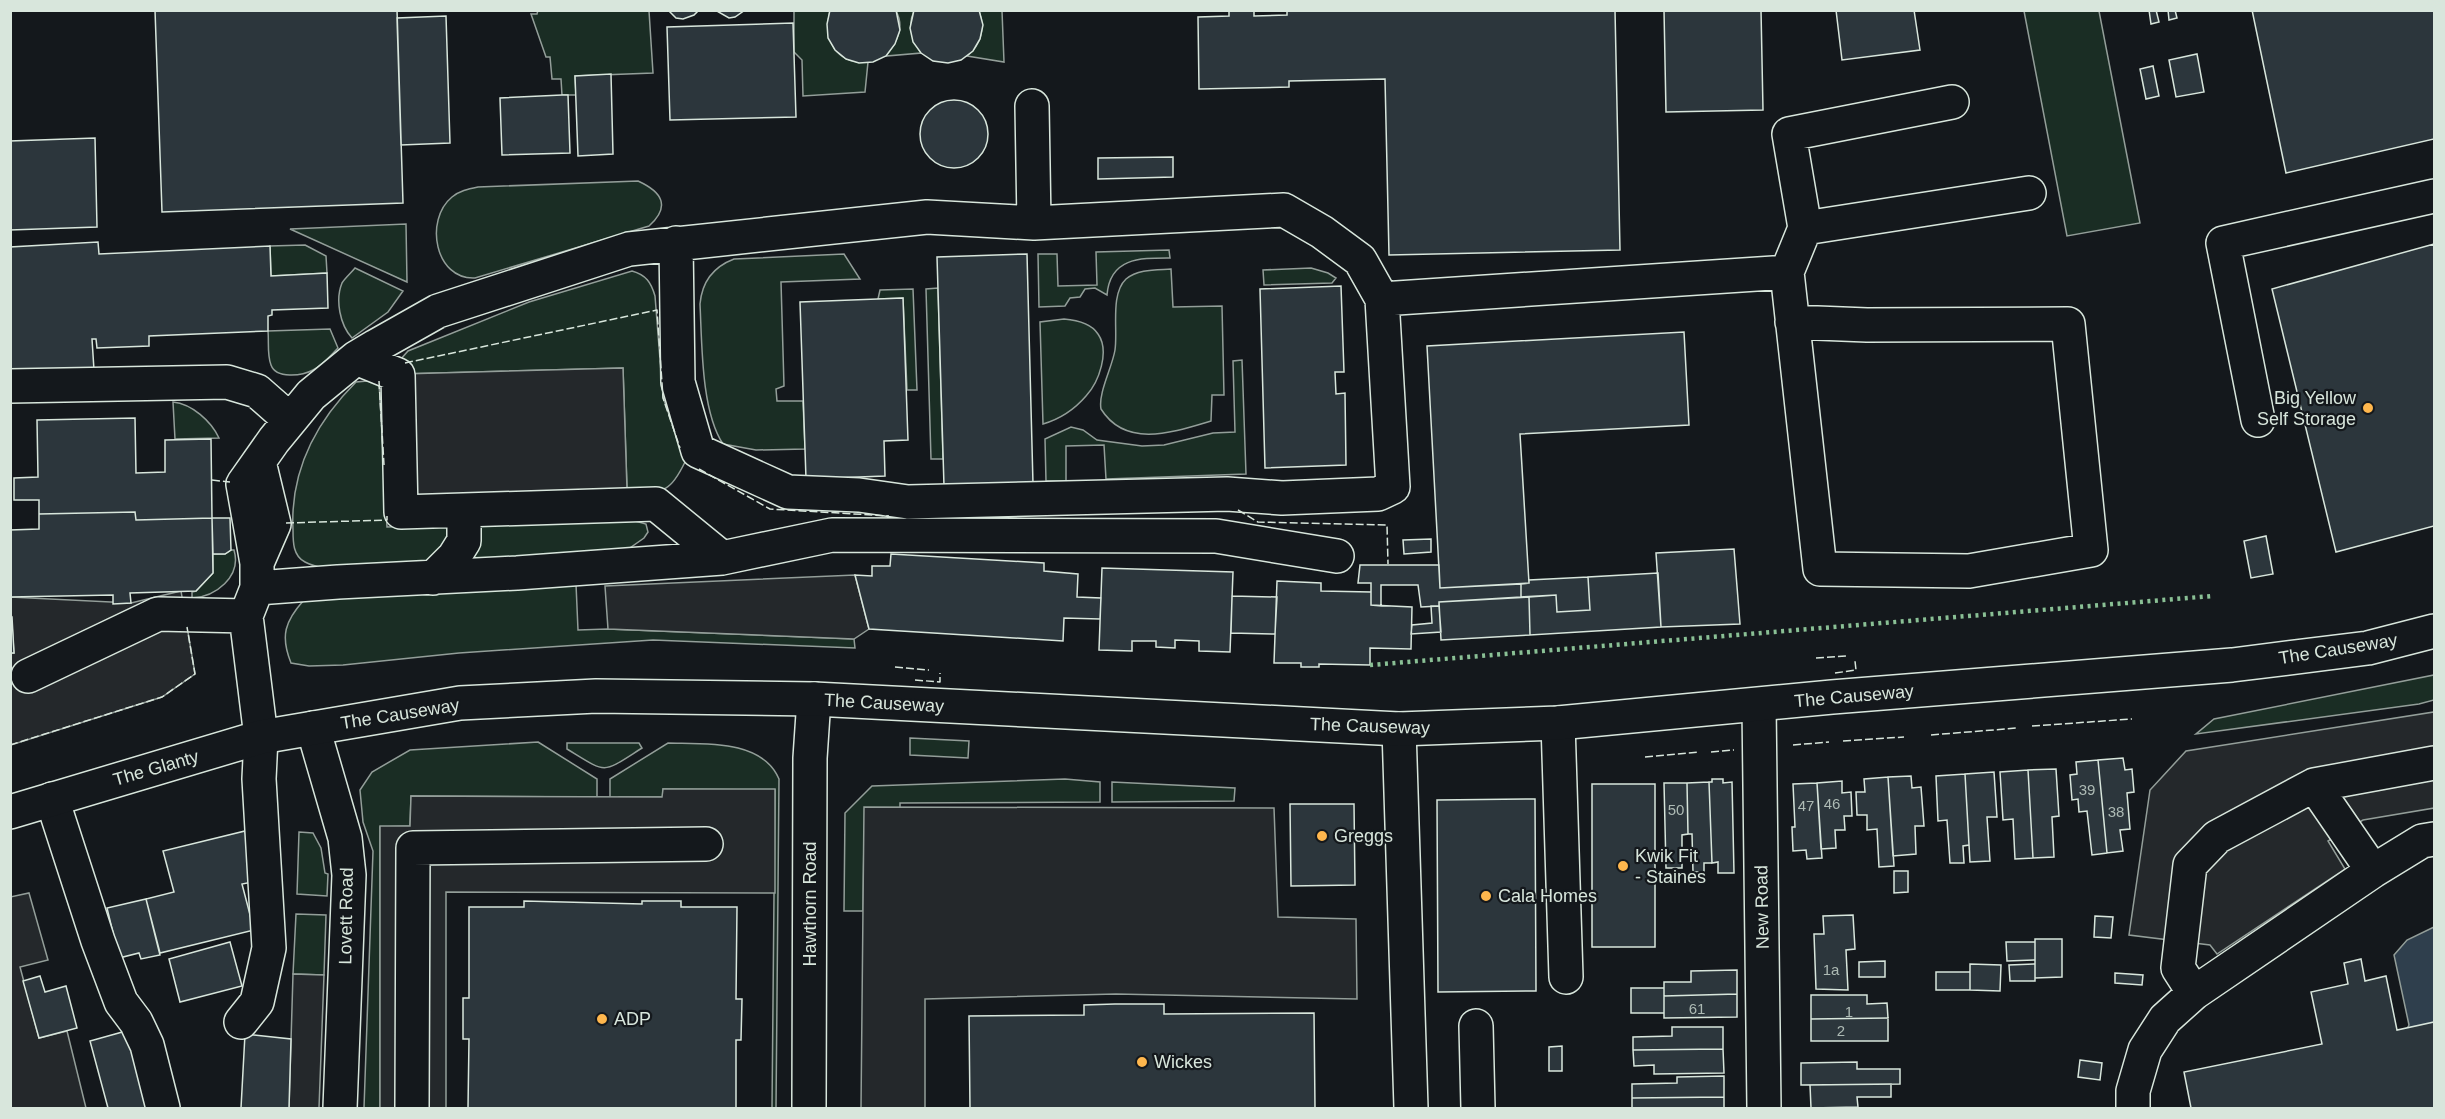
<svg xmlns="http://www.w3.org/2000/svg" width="2445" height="1119" font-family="Helvetica,sans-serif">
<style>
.green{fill:#1a2d24;stroke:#939e99;stroke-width:1.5}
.parking{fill:#24282b;stroke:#939e99;stroke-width:1.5}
.water{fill:#2f3f4d;stroke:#939e99;stroke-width:1.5}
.building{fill:#2c363c;stroke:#d8e6dc;stroke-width:1.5}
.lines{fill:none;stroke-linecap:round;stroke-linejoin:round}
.minor-casing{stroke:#d8e6dc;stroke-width:36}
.major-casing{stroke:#d8e6dc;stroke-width:36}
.minor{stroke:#14181c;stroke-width:33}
.major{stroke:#14181c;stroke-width:33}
.hedge{stroke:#8ac095;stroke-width:4.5;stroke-dasharray:3 4.5;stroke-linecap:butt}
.fence{stroke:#d8e6dc;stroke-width:1.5;stroke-dasharray:8 3;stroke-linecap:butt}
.poi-dot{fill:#ffb74d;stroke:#14181c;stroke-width:2}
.labels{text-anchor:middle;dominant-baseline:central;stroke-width:4.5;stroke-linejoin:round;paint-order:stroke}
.number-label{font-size:15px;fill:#adbab4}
.poi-label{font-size:18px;fill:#d8e6dc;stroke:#14181c;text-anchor:start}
.street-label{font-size:18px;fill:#d8e6dc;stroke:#14181c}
</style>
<rect width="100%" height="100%" fill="#14181c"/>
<path class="green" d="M538,10L649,11L653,73L575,76L576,95H562L561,79H552L550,57H546L531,14H537Z
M794,11H830C823,39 835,64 868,62L865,92L803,96L802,60L794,52Z
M896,11H914C907,26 912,39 921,53L886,56C897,42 905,27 896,11Z
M979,11H1002L1004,62L967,56C982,44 985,27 979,11Z
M2024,11H2099L2140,223L2067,236Z
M638,181C662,192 671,206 649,226L475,278C435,280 424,220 452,197C459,191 468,189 478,187Z
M406,224L407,282L290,229Z
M305,245L326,256L327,273L271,276L270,246Z
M1169,250L1170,258C1141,258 1110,257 1107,295L1095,288L1085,289L1080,297L1070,298L1065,306L1039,307L1038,254H1057L1058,286L1097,285L1096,252Z
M844,254L860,279L781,282L784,386L776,389L777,401H803L805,449L756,450L723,444C701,411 702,343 700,304C702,281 713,267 734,259Z
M355,268L403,291L388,312L352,338C340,325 335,300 342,283C345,278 351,273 355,268Z
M1311,268L1328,273L1336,278L1332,283L1264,285L1263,270Z
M1171,269L1173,307L1222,306L1224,395H1212L1211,421C1174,432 1126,449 1101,409C1098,393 1112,368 1115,350C1118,330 1110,294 1126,279C1138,269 1156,270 1171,269Z
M632,271C646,275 651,282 655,296L663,397L685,462C668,497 662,491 627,488L623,368L400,374V360L408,351L529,302Z
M938,288L943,459H931L926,289Z
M913,289L917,390H907L903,298L878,299L880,290Z
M1064,319C1076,320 1091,323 1098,334C1110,351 1099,382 1086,396C1074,410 1060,419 1043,424L1040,322Z
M330,329L338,348C330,356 323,365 313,370C302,376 276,379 271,365C267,355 269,342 268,331Z
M1242,360L1246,474L1106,479L1104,445L1066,446V481H1046L1045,439L1071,427L1083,430L1097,440L1142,446L1164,445L1213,433L1235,432L1233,361Z
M379,380L387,520L449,525L450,541L434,566C402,567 332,577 305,562C293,556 293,542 293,530C290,471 315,423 356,382Z
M173,402C192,404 211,421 219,438L175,439Z
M628,519L646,524L648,532L644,538L624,552L459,565L475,524Z
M231,550H234C242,577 215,597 192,598V592L196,591L213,573V554H225Z
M576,584L578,630L608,629L854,639L855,648L653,640L459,653L343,665L309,666L291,663C280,636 285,621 304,600Z
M2434,675V700L2419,704L2196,734L2214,719Z
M910,738L969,741L968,758L910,755Z
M538,742L597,779V826L588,797L411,796L410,826L380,827V1108H364L373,851L363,822L360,790L372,772L410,750Z
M567,743H639L642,748C601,774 608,774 567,749Z
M668,743C704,744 762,739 779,779L776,1108H772L775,790L663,789V797H619L610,827V779Z
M1065,779L1100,782V802L900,803V833L864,835L863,911H844L845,813L872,786Z
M1112,782L1235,788L1234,801L1112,802Z
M299,832L313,833L321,848L325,873L328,874L327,896L297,894Z
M296,914L326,915L324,975L293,974Z"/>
<path class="parking" d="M623,368L628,519L387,527L379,380L401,374Z
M855,575L869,629L854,639L608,629L605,586Z
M181,591L195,674L162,697L11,745L10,653H14L10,597L131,603Z
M2434,712V808L2363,820L2328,841L2345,869L2217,954L2210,945L2129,935L2150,790L2186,751Z
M663,789H775V893L446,892V1108H380V826H410L411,796L662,797Z
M864,807L1274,808L1278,917L1356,919L1357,999L1116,994L925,999V1108H861Z
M29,893L48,960L20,967L39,1038L67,1031L86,1108H11L10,897Z
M293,974L324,975L319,1108H289Z"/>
<path class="water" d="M2434,927V1108H2366L2370,1094L2409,1025L2394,955L2407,940Z"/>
<path class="building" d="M155,10H397L403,203L162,212Z
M668,10H699L694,15L683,19L676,18Z
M715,10H745L735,17L729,18Z
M896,10L900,30L895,44L886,56L873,62L859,63L846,59L835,50L828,38L827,24L830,10Z
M914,10H979L983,25L980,39L973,51L961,60L948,63L933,61L921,53L913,42L910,28Z
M1229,10H1254V16L1287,15V10H1615L1620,250L1389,255L1385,79L1289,81V87L1199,89L1198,17L1229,16Z
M1664,10H1761L1763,110L1666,112Z
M1836,10H1914L1920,50L1842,60Z
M2149,10H2156L2159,22L2151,24Z
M2168,10H2175L2177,18L2169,20Z
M2252,10H2434V139L2286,173Z
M446,16L450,143L401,145L397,18Z
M793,23L796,117L670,120L667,27Z
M2197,54L2204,92L2176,97L2169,60Z
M2153,66L2159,96L2146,99L2140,69Z
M611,74L613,154L578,156L575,76Z
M562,95H568L570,153L502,155L500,98Z
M920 134a34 34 0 1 1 68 0a34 34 0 1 1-68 0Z
M95,138L97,227L10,230V141Z
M1173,157V177L1098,179V158Z
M98,242L99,254L270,246L271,276L327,273L328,308L272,310V315L268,316V331L149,336V346L97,348L96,339H92L94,370L10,373V247Z
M2434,244V526L2336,552L2272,289Z
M1027,254L1033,484L944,486L937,257Z
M1341,286L1344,372H1335L1336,394L1345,393L1346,465L1265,468L1260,289Z
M903,298L908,440L884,441L885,476L806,479L800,302Z
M1684,332L1689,425L1520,434L1529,583L1440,588L1427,346Z
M135,418L136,473L165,472V440L211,439L212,518L136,520L135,512L39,514V500H14V478L38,477L37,420Z
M135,512L136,520L212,518L213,573L196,591L130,593L131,603L113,604V595L10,597V530L39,529V514Z
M212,518H230L231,550L225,554H213Z
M2266,536L2273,574L2251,578L2244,541Z
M1431,539V552L1404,554L1403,540Z
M1734,549L1740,624L1661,627L1656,553Z
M891,554L1044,563V571L1078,574L1077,597L1101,598L1100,619L1064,618L1063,641L869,629L855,575L872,576V566H890Z
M1360,565H1439L1440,588L1521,584V597L1439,602V606L1421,607L1418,585H1381V606L1371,605V583H1358Z
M1102,568L1233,572L1230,652L1199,651V641L1175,640V648L1156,647V641H1132V651L1099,650Z
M1658,573L1661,627L1530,635L1529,597L1556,595L1557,612L1590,610L1588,577Z
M1588,577L1590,610L1557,612L1556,595L1521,597V584L1529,583V580Z
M1277,581L1321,583V591L1371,592V605L1412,607L1411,649L1370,648V665L1319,664V667H1301V663H1274Z
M1232,596L1277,597L1275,634L1231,633Z
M1529,597L1530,635L1441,640L1439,602Z
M1431,606H1439L1441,632L1411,634L1412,625L1432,623Z
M10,617H12L14,653H10Z
M2123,758L2125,770L2132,769L2134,792L2127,793L2130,829L2120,830L2123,851L2107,853L2098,760Z
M2098,760L2107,853L2092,855L2087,811L2079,812L2078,799L2072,800L2070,775L2077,774L2076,762Z
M2056,769L2059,816L2052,817L2054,857L2033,858L2028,770Z
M2028,770L2033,858L2015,859L2013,819L2003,820L2000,772Z
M1994,772L1997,817H1987L1990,861L1970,862L1965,774Z
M1965,774L1969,845L1963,846L1964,863H1950L1947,820L1938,821L1936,776Z
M1911,776L1912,788L1921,787L1924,826H1915L1916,854L1893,856L1888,777Z
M1888,777L1894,866L1879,867L1877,829L1867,830V815H1857L1856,792H1865L1864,779Z
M1712,779H1723V783L1732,782L1734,873H1718V862L1712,863L1709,782H1712Z
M1842,781V793L1851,792L1852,816H1844L1845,830H1835L1836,848L1821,849L1817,783Z
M1709,782L1712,863H1704V872H1693L1692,834H1688L1687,783Z
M1664,783H1687L1688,834L1682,835V868H1666Z
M1817,783L1822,858L1807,859L1806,850L1793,851L1792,827H1795L1793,784Z
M1592,784H1655V947H1592Z
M1535,799L1536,991L1438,992L1437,800Z
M1290,804H1354L1355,885L1291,886Z
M245,831L257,881L242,884L254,930L160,953L146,899L174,892L163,851Z
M1894,871H1908V892L1894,893Z
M146,899L160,955L141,959L139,953L119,958L107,908Z
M524,901L642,904V901H681V907H737L736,999H742L741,1040H736V1108H468L469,1039H463V998H469V907H524Z
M1853,915L1855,949L1846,950L1848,990L1816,989L1814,934H1824L1823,916Z
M2095,916L2113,917L2111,938L2094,937Z
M2035,939H2062V977L2035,978Z
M230,942L242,986L180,1002L169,959Z
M2006,942H2035V960L2007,961Z
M2361,959L2365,981L2386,976L2397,1030L2434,1022V1108H2191L2184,1072L2322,1044L2311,992L2348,984L2344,963Z
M1885,961V977H1859V962Z
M1970,964L2001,965L2000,991L1970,990Z
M2035,964V981H2010L2009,965Z
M1737,970V994L1664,996V982H1691V971Z
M1936,972H1970V990H1936Z
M2115,973L2143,975L2142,985L2115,983Z
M40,976L45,992L66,986L77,1028L39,1038L23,981Z
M1631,988H1664V1013H1631Z
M1737,994V1017L1664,1018V996Z
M1811,995H1867V1004L1887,1003L1888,1018L1811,1019Z
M1115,1004H1164V1014L1314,1013L1315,1108H970L969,1016L1084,1015V1005Z
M1888,1018V1041H1811V1019Z
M1672,1027H1723V1049L1633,1050V1037L1672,1036Z
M126,1031L147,1108H108L90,1041Z
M245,1034L291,1039L289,1108H241Z
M1562,1046V1071H1549V1047Z
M1723,1049L1724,1073L1654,1074V1065L1634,1066L1633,1050Z
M2080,1060L2102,1063L2100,1080L2078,1077Z
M1857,1062V1069H1900V1084L1801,1085V1063Z
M1724,1076V1097L1632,1098V1084L1677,1083V1077Z
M1891,1084V1097H1857L1858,1107L1811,1108L1810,1085Z
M1724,1097V1108H1632V1098Z"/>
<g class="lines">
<defs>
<path id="minor" d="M1032,106L1034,223
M1805,228L1789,134L1952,102
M1787,272L1820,569L1969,571L2091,550L2068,324L1867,325L1792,322
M1382,299L1787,272L1805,228L2029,193
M356,358L398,375L401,512L656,504L722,558
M10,386L227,382L257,391L290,420
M2258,420L2223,243L2434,196
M257,563L274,524L260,466
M433,578L454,557L464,541V510
M257,588L338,582L517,573L722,558L832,535L1216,536L1337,556
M28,676L158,614L246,616
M1759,705L1764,1108
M1558,723L1566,977
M313,728L345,838L349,875L340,1108
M1399,729L1411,1108
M52,799L98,941L121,1002L136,1022L147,1045L163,1108
M2373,871L2314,785L2434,763
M2194,993L2178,968L2190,865L2217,837L2314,785
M241,1022L257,1002L269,948L259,779L261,737L246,616L257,588V563L243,484L274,440L311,395L356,358L376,346L438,311L629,249L927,217L1034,223L1284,210L1322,232L1360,260L1382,299L1393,487L1378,494L1282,498L1227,494L908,502L859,495L788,492L698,451L678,382L676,243
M1476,1026L1478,1108
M412,1108L413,848L706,844
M809,1108L810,758L814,699
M2133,1108V1091L2145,1050L2165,1019L2194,993L2373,871L2422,841L2434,839"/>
<path id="major" d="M10,812L261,737L460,703L596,696L814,699L1399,729L1558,723L1832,697L2232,665L2368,648L2434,631"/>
</defs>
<use href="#minor" class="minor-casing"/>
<use href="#major" class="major-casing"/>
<use href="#minor" class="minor"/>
<use href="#major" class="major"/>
<path class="hedge" d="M1370,665L2212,596"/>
<path class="fence" d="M405,363L657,310L663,398L680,448
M379,381L384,465
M699,469L770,509L889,516
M212,480L230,482
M1238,510L1258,522L1387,525L1388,564
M286,523L387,520V516
M1816,658L1846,656
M895,667L929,670
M1835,673L1856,670L1855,661
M915,680L940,682V673
M2032,726L2132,719
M1931,735L2017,728
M1843,741L1904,737
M10,745L162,697L195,674L187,627
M1793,745L1829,742
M1711,752L1734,750
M1645,757L1699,752"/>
</g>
<g class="poi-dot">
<circle cx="2368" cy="408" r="6"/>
<circle cx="1322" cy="836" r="6"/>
<circle cx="1623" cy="866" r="6"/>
<circle cx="1486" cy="896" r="6"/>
<circle cx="602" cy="1019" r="6"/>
<circle cx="1142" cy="1062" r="6"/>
</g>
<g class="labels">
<g class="number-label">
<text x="2087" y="789">39</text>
<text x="1832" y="803">46</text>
<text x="1806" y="805">47</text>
<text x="1676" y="809">50</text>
<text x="2116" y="811">38</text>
<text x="1831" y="969">1a</text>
<text x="1697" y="1008">61</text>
<text x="1849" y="1011">1</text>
<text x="1841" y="1030">2</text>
</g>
<g class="poi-label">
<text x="2356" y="398" text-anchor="end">Big Yellow<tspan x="2356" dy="21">Self Storage</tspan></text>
<text x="1334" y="836">Greggs</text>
<text x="1635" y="856">Kwik Fit<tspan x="1635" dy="21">- Staines</tspan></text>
<text x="1498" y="896">Cala Homes</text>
<text x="614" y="1019">ADP</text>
<text x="1154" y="1062">Wickes</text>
</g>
<g class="street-label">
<text transform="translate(2338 649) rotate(-9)">The Causeway</text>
<text transform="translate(1854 696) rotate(-5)">The Causeway</text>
<text transform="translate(884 703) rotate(3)">The Causeway</text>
<text transform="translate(400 714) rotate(-9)">The Causeway</text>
<text transform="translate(1370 726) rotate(2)">The Causeway</text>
<text transform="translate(156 768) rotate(-16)">The Glanty</text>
<text transform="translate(810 904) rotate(-90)">Hawthorn Road</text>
<text transform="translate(1762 907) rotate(-91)">New Road</text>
<text transform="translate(346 916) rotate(-89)">Lovett Road</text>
</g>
</g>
<rect width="2445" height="1119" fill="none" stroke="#d8e6dc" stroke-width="24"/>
</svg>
